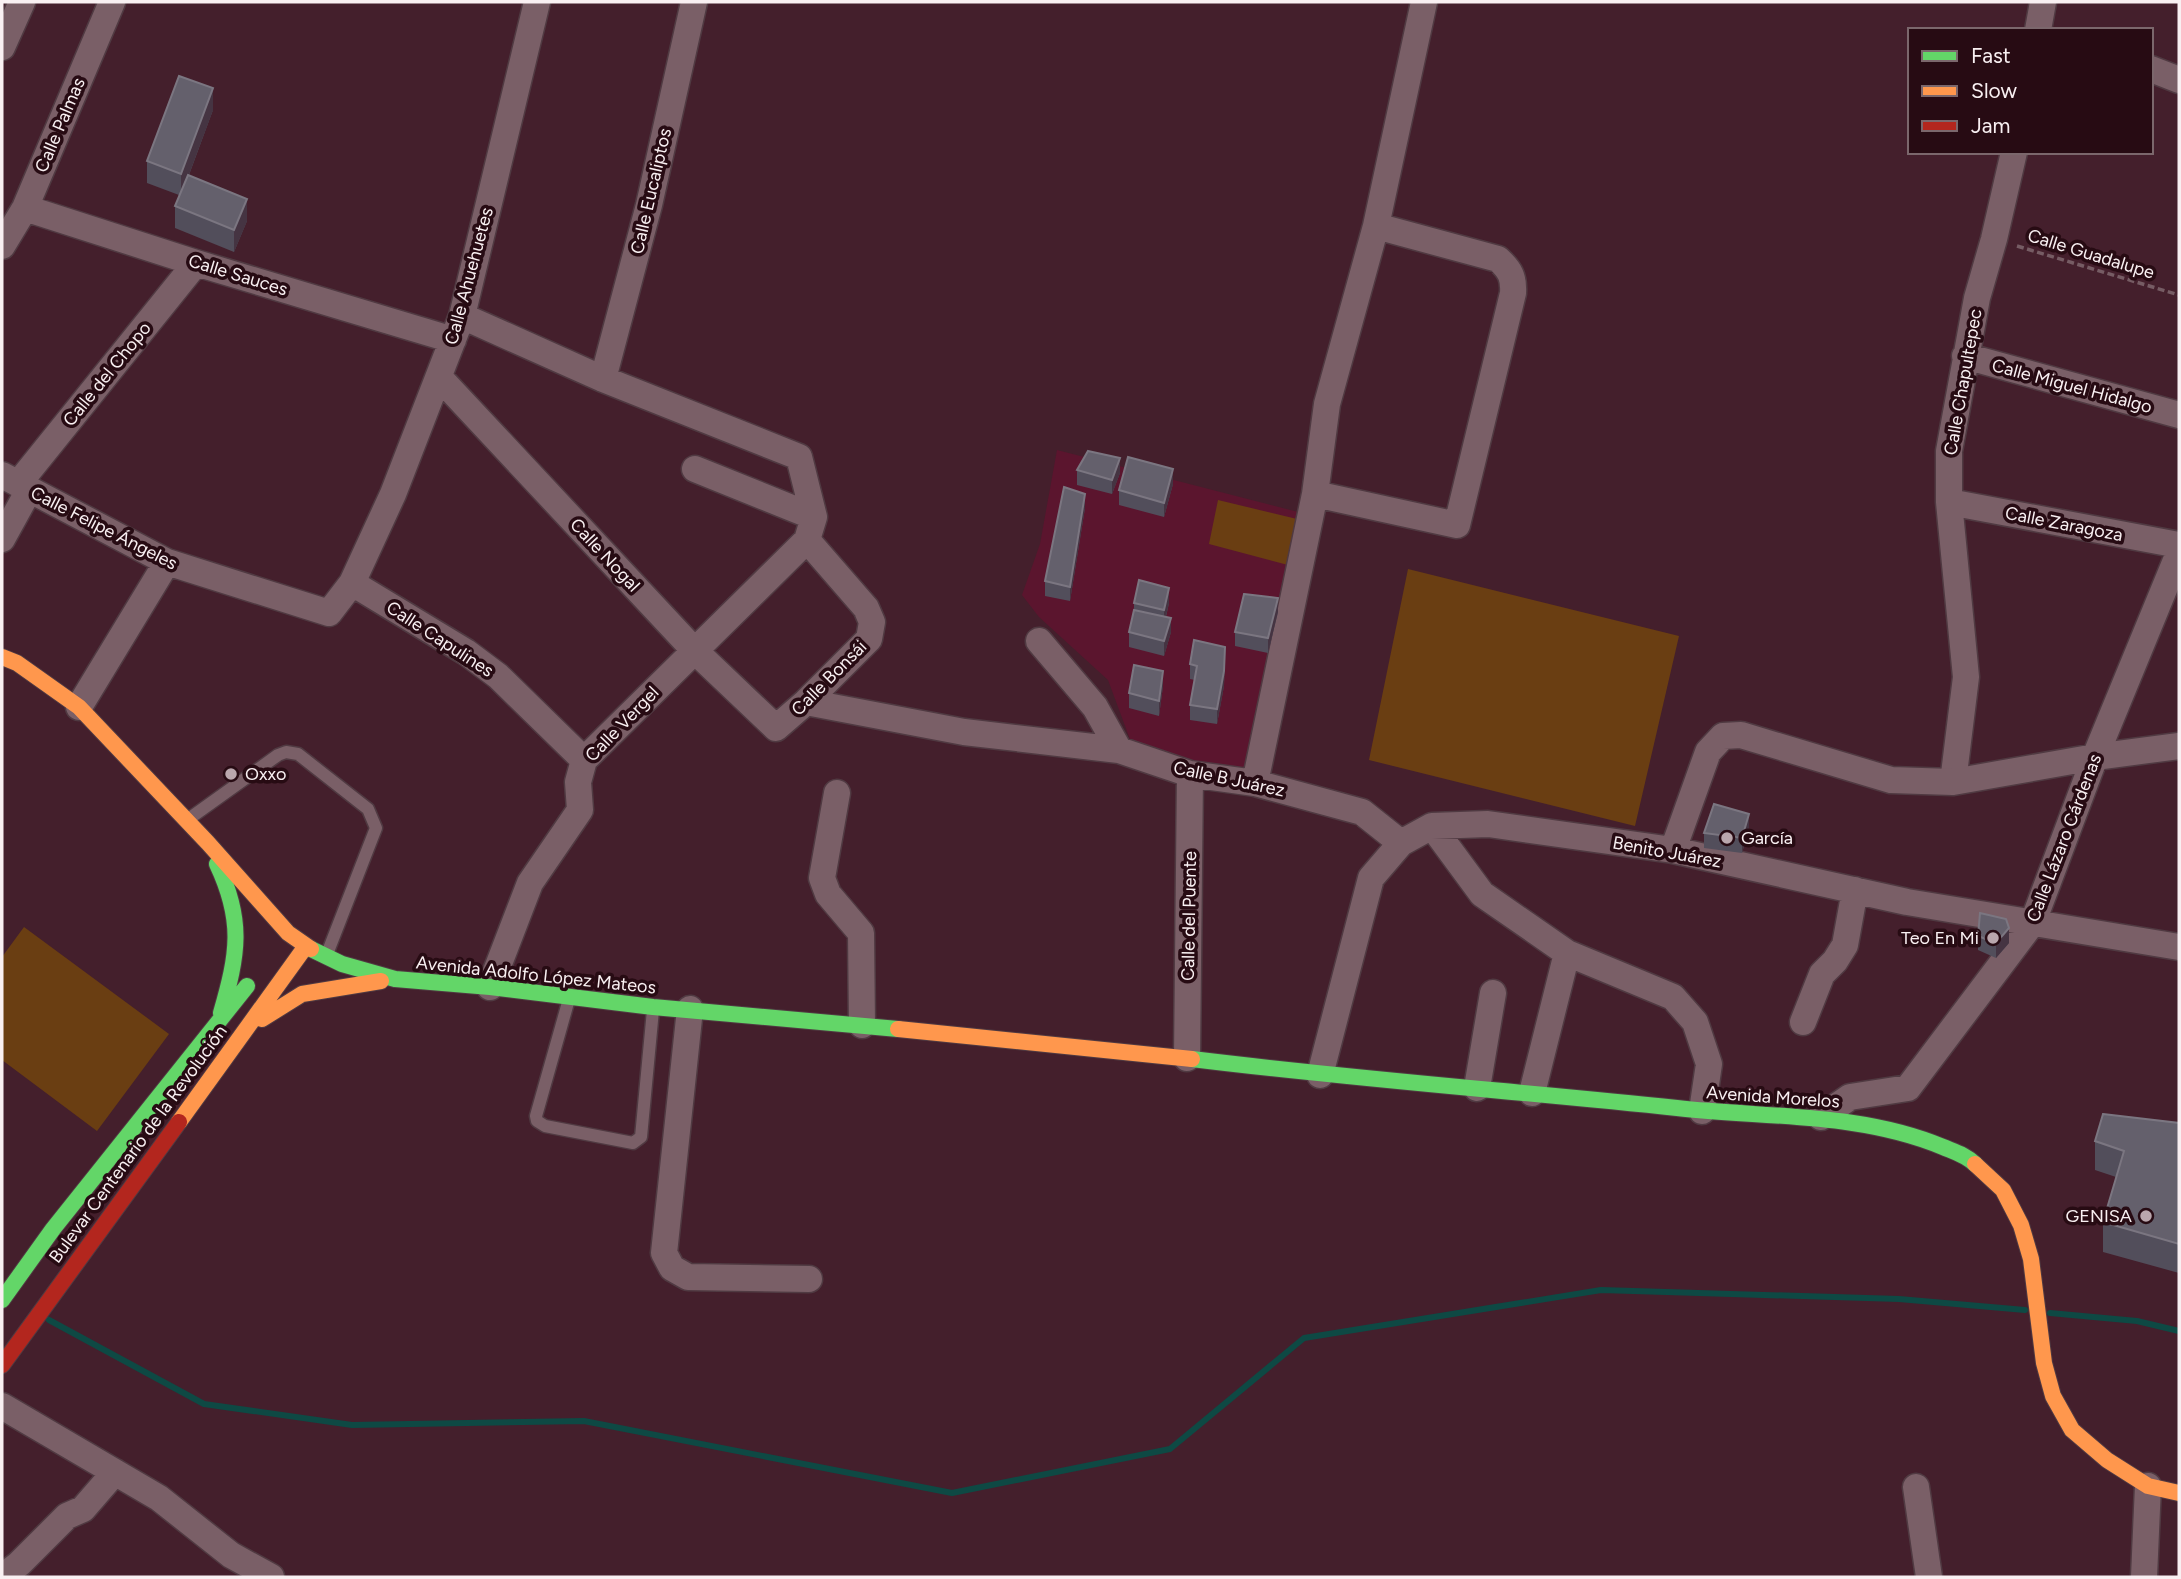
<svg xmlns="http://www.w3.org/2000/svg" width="2181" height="1579" font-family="Figtree,sans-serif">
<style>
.built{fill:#5b152e}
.green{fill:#6a3e12}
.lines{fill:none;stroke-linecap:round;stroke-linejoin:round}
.stream{stroke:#0e4944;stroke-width:6}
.lane-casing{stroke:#503a42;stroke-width:15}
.street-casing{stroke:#503a42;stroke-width:29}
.fast-casing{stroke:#503a42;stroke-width:18}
.slow-casing{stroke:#503a42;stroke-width:18}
.jam-casing{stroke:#503a42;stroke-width:18}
.path{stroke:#765c64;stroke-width:3.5;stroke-dasharray:7 3.5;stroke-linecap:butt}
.lane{stroke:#7a5f67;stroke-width:12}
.street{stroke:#7a5f67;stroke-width:26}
.fast{stroke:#63d668;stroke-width:16}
.slow{stroke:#ff974d;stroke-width:16}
.jam{stroke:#b3261e;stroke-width:16}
.wall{fill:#524e5b}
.shaded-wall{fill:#453442}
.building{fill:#64606c;stroke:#7b7681;stroke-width:2}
.poi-dot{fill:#baa7ad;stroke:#270b13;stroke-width:2.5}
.labels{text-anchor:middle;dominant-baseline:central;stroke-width:7;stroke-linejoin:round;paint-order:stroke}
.street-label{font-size:18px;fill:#f9f0f2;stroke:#270b13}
.poi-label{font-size:18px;fill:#f9f0f2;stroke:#270b13;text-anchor:start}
</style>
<rect width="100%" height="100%" fill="#441f2c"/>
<path class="built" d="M1057,450L1302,513L1249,774L1134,750L1108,680L1039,617L1022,595L1040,544Z"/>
<path class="green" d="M1218,500L1297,519L1288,565L1209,544Z
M1408,569L1679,636L1635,826L1369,760Z
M24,927L169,1034L97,1131L2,1060V957Z"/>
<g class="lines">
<path class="stream" d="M2050,1313L2137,1321L2179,1331
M49,1320L204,1404L352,1425L584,1421L952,1493L1170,1449L1304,1338L1601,1290L1899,1299L2025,1310"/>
<defs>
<path id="lane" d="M190,818L278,755L286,752L298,754L368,809L376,828L327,954
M569,999L536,1116L537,1121L545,1126L633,1143L641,1137L653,1010"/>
<path id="street" d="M2038,30L2043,2
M2,47L22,2
M2151,69L2179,80
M25,208L196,263L453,340
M2,246L25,208L112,2
M462,316L603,379L799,457L814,517L807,540L584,760L578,782L580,810L530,883L490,987
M1965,356L2179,415
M439,377L694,650L776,728L806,702L869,639L872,622L866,608L807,540
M603,379L649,205L694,2
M695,469L814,517
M2,475L167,562L329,613L352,583L393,494L462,316L537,2
M18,484L196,263
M1315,494L1457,525L1513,293C1514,277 1510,270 1498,259L1376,226
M1949,502L2179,545
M2,539L29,490
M352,583L466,652L498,676L584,760
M1039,641L1095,707L1119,750
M806,702L964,732L1119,750L1190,774L1255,783L1362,812L1401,843
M79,707L167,562
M1953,782L1966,677L1949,502V451L1977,298L1994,239L2014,152
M1255,783L1315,494L1327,404L1376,226L1424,2
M837,793L822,878L828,894L861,933L862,1025
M1432,826L1482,894L1567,953L1673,997L1695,1022L1709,1064L1702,1111
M1673,850L1708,752L1723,736L1741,735L1891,780L1953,782L2095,757L2179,746
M690,1009L664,1253L672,1268L688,1277L809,1279
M1803,1022L1822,974L1835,961L1845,945L1855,890
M1187,1058L1190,774
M1320,1075L1371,878L1401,843L1432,826L1488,824L1673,850L1907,902L2179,947
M1477,1088L1493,993
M1532,1093L1567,953
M1821,1117L1850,1097L1908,1088L2033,922L2095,757L2179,553
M2,1406L159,1498L231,1555L271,1577
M1916,1487L1929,1577
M2,1577L19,1564L67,1516L83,1509L115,1472
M2144,1577L2148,1486"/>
<path id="fast" d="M217,864C244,921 238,954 221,1013
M311,949L342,964L395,979L490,987L653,1007L898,1029
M1192,1059C1353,1079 1515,1091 1677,1108C1766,1118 1859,1112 1943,1147C1955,1152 1966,1155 1975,1164
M2,1300L53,1229L247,986"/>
<path id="slow" d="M2,657L17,663L79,707L208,843L288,933L311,949
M262,1019L302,994L381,981
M898,1029L1192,1059
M179,1122L306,946
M1975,1164L2003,1190L2021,1225L2031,1259L2044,1363L2053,1396L2072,1430L2107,1460L2148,1486L2179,1493"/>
<path id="jam" d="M2,1365L179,1122"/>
</defs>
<use href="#lane" class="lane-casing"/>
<use href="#street" class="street-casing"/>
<use href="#fast" class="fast-casing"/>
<use href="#slow" class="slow-casing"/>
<use href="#jam" class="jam-casing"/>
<path class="path" d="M2017,246L2179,295"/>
<use href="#lane" class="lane"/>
<use href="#street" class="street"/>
<use href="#fast" class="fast"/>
<use href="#slow" class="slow"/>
<use href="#jam" class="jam"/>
</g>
<path class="wall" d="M213,110L189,175L247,221L234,252L175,228V206L179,195L147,183V161Z
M1077,470L1120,473L1112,494L1077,485Z
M1173,484L1164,517L1119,505V490Z
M1085,508L1070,601L1045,596V581Z
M1134,603H1169L1166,617L1171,632L1164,656L1129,647V632L1134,610Z
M1278,612L1268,653L1235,646V632Z
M1225,661L1224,686L1217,724L1190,720V705L1195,680L1190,679V664Z
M1163,686L1159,716L1129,708V693Z
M1749,829L1742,853L1704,848V833Z
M1978,936L2009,943L1996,958L1978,950Z
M2179,1123V1273L2103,1252V1222L2116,1177L2095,1170V1141Z"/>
<path class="shaded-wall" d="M213,88V110L181,196V174Z
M247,199V221L234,252V230Z
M1120,458V473L1112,494V480Z
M1173,469V484L1164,517V503Z
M1085,494V508L1070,601V587Z
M1169,588V603L1164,624V610Z
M1278,598V612L1268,653V638Z
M1171,618V632L1164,656V641Z
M1225,647L1224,686L1217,724V709Z
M1163,671V686L1159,716V701Z
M1749,814V829L1742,853V838Z
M2009,928V943L1996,958V943Z"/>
<path class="building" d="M179,76L213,88L181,174L147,161Z
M188,175L247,199L234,230L175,206Z
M1088,451L1120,458L1112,480L1077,470Z
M1128,457L1173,469L1164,503L1119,490Z
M1064,487L1085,494L1070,587L1045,581Z
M1139,580L1169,588L1164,610L1134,603Z
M1244,594L1278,598L1268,638L1235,632Z
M1134,610L1171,618L1164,641L1129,632Z
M1194,640L1225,647L1224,671L1217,709L1190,705L1197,666L1190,664Z
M1134,665L1163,671L1159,701L1129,693Z
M1714,804L1749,814L1742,838L1704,833Z
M1980,913L2006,919L2009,928L1996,943L1978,936Z
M2103,1114L2179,1123V1244L2103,1222L2124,1151L2095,1141Z"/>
<g class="poi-dot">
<circle cx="231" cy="774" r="7"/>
<circle cx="1727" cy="838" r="7"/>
<circle cx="1993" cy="938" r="7"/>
<circle cx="2146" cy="1216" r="7"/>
</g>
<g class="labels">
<g class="street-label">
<text transform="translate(60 125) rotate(-67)">Calle Palmas</text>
<text transform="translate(651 191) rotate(-77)">Calle Eucaliptos</text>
<text transform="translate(2091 254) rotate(17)">Calle Guadalupe</text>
<text transform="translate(238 275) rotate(17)">Calle Sauces</text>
<text transform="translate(469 276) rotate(-75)">Calle Ahuehuetes</text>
<text transform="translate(107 374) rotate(-51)">Calle del Chopo</text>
<text transform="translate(1963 382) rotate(-80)">Calle Chapultepec</text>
<text transform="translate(2072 386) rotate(15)">Calle Miguel Hidalgo</text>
<text transform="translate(2064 524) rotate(11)">Calle Zaragoza</text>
<text transform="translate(104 528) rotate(27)">Calle Felipe Ángeles</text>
<text transform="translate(605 555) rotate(47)">Calle Nogal</text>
<text transform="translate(440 639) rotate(33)">Calle Capulines</text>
<text transform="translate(829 678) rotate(-45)">Calle Bonsái</text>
<text transform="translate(622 724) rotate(-46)">Calle Vergel</text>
<text transform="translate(1229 779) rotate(12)">Calle B Juárez</text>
<text transform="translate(2064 838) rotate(-69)">Calle Lázaro Cárdenas</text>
<text transform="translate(1667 852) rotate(10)">Benito Juárez</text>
<text transform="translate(1189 916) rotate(-89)">Calle del Puente</text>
<text transform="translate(536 975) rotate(6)">Avenida Adolfo López Mateos</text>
<text transform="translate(1773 1097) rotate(4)">Avenida Morelos</text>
<text transform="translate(138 1144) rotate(-54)">Bulevar Centenario de la Revolución</text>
</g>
<g class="poi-label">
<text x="245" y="774">Oxxo</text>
<text x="1741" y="838">García</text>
<text x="1979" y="938" text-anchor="end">Teo En Mi</text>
<text x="2132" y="1216" text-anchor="end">GENISA</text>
</g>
</g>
<rect width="2181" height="1579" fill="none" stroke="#f9f0f2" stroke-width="7"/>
<rect x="1908" y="28" width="245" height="126" fill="#270b13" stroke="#7b676c" stroke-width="2"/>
<rect x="1922" y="51" width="35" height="10" fill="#63d668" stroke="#7b676c" stroke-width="2"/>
<text x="1971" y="63" font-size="21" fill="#f9f0f2">Fast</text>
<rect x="1922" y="86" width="35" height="10" fill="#ff974d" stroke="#7b676c" stroke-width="2"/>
<text x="1971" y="98" font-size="21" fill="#f9f0f2">Slow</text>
<rect x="1922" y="121" width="35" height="10" fill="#b3261e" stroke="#7b676c" stroke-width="2"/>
<text x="1971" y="133" font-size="21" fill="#f9f0f2">Jam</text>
</svg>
